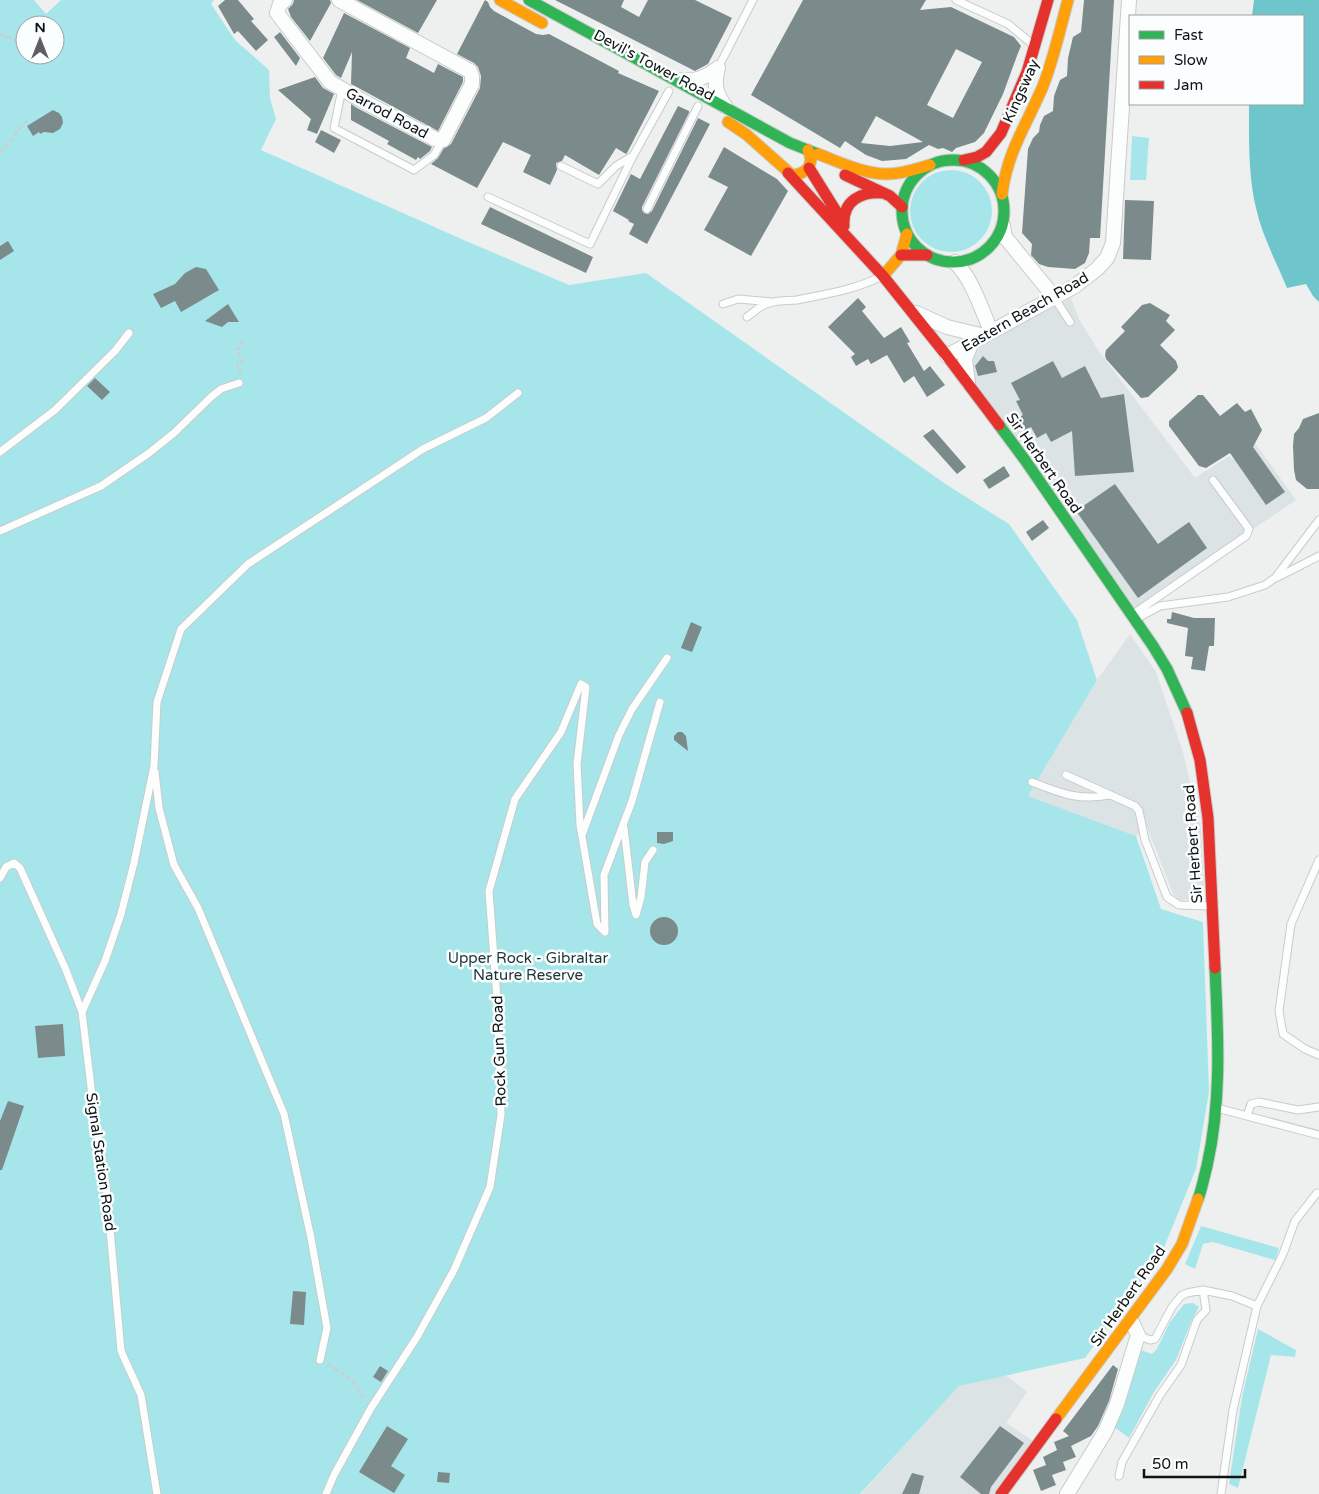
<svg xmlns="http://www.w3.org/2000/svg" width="1319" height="1494" font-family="'Varela Round',sans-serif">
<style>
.built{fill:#dce3e4}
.green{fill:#a6e6eb;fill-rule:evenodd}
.water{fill:#6ec6cc}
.building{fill:#7b8a8b;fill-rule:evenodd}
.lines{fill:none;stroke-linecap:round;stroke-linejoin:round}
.lane-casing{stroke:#c9cbcb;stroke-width:9}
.street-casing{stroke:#c9cbcb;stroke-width:16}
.fast-casing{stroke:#c9cbcb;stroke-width:13}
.slow-casing{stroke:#c9cbcb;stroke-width:13}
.jam-casing{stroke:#c9cbcb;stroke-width:13}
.path{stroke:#cdcece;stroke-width:2.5;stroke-dasharray:5 2.5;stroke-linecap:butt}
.lane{stroke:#fcfdfd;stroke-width:7}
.street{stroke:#fcfdfd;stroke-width:14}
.fast{stroke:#30b455;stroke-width:11}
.slow{stroke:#ff9f0a;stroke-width:11}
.jam{stroke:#e5322d;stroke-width:11}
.labels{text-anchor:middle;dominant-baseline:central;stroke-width:5;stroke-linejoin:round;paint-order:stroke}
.street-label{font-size:15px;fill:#111212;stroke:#fafefe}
.park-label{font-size:15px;fill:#1f3436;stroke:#fafefe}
</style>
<rect width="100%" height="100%" fill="#eef0f0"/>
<path class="built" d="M1071,298L1079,319L1098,350L1195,478L1229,456L1232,459L1255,443L1296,500L1136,609L970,374L974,348Z
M1130,634L1156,672L1183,752L1201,829L1204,891L1195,900H1179L1173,894L1147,827L1136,836L1027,796L1097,680Z
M1006,1375L1027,1392L1006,1423L1036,1443L997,1494H861L959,1386Z"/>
<path class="green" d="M0,0H34L46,14L61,0H214L211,4L235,40L269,70L270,98L276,119L261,150L466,241L569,285L646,273L947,485L1009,524L1077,620L1097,680L1028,796L1136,836L1161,909L1203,922L1209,1092L1196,1169L1163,1250L1085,1358L959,1386L860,1494H0ZM25,25H55V55H25Z
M1132,136L1149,138L1146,180H1130Z
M910 211a41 41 0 1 1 82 0a41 41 0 1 1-82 0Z
M1201,1226L1279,1248L1275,1260L1213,1242L1203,1244L1195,1269L1185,1264Z
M1193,1303L1199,1307L1191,1322L1176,1360L1154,1392L1129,1438L1113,1426L1138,1349L1152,1354L1157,1349L1170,1322L1184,1304Z
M1258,1329L1296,1350L1295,1357L1271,1355L1238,1488L1229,1484L1242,1397Z"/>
<path class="water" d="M1254,0H1319V302L1313,296L1306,284L1287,288C1276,261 1262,236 1256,208C1248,175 1249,138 1249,104H1303V16H1252Z"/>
<path class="building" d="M225,0H238L254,19L251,21L268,40L256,51L238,31L234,34L218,6Z
M294,0H330L331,3L310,41L291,17L288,9L293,4Z
M357,0H437L418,33Z
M485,0L488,2L490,7L494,11L536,34L543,35L549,34L619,71L618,73L659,91L627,153L626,154L616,148L599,175L565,155L562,161L556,163L557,170L550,185L523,172L531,155L503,142L477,188L431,164L438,158L444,148L451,144L480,88L481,76L478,67L474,63L457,54Z
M555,0H624L621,7L639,17L648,0H695L732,18L708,64L695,71Z
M803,0H926L920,10L951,7L1014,37L1021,46L1018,53L1003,94L984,133L975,142L956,148L952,152L943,148L938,149L929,145L906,159L882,161L866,155L845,141L840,148L751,95ZM956,49L982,62L953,118L927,105ZM876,116L923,142L890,146L861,143Z
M1084,0H1114L1100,238H1090L1089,253L1085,263L1075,269L1048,267L1039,264L1031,255L1032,244L1022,233L1028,149L1033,138L1039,132L1040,125L1044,116L1053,111L1054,96L1060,80L1067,76L1068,58L1073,37L1081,32Z
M344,13L410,48L406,58L434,73L438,64L463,77V82L438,131L351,84L352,52L341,78L336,75L323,58Z
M280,32L300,58L296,66L274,37Z
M315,77L323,88L334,94L317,134L307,130L311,119L278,90Z
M351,104L357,108L432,147L430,151L420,159L418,157L416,160L387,144L389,141L351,120Z
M678,106L689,111V113L642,207V210L644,213L648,214L652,211L698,118L710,124L647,244L629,234L634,224L628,221L629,220L613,211L631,174L640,179Z
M53,110L59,113L62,117L63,123L60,129L53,133L44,132L40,134L39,132L33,136L27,126Z
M321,130L341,140L334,153L315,142Z
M724,147L777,179L788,191L751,256L704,230L728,187L708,177Z
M1125,200L1154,201L1151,260L1123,259Z
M490,207L593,257L586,273L481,224Z
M8,241L14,251L0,260V246Z
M196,267L206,269L219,290L181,312L175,301L161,308L153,294L175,284L185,273Z
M858,298L866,307L862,311L884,338L901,327L910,342L907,343L924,371L930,366L945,385L927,397L914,376L904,383L887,355L871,364L868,359L856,366L851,357L855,354L828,327Z
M1150,303L1170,315L1166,321L1175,330L1160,345L1176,361L1178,367L1176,371L1148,397L1141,398L1106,359L1105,355L1106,350L1125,331L1121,327L1142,305Z
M228,304L239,322H228L222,327L205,321Z
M983,356L988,361H994L997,372L978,376L975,366Z
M1053,361L1062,378L1085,366L1101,398L1124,394L1134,472L1075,476L1072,431L1051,442L1046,433L1037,438L1031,427L1024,431L1018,418L1023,415L1016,401L1020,400L1011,383Z
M95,378L110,392L102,400L87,386Z
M1198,395H1203L1220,416L1237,403L1245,412L1251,409L1262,430L1253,447L1285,492L1266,505L1230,453L1206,468L1199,466L1169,426V421Z
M1319,413V489H1307L1296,480L1294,470L1293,446L1294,434L1299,428L1303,419Z
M933,429L966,467L957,474L923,436Z
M1004,466L1010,476L989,489L983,480Z
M1115,484L1158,544L1189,522L1207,548L1138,598L1076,511Z
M1043,520L1049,528L1032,541L1026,532Z
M1172,612L1194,618H1215L1214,646H1209L1205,671L1191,669L1193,657L1185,656L1188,628L1167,623V619H1171Z
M691,622L702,627L692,652L681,648Z
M678,732H682L686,736L688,751L674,740V736Z
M657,832H673V841L664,844L657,843Z
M650 931a14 14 0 1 1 28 0a14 14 0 1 1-28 0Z
M63,1024L65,1056L38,1058L35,1026Z
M8,1101L24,1106L2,1170H0V1121Z
M293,1291L306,1292L304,1325L290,1324Z
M1113,1365L1118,1369L1109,1401L1098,1426L1091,1436L1071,1446L1076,1457L1063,1462L1066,1470L1052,1475L1056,1485L1041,1491L1033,1470L1046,1465L1043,1457L1057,1450L1054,1442L1069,1436L1063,1431Z
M380,1366L388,1371L381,1382L373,1377Z
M387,1426L408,1439L391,1466L405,1475L394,1493L359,1472Z
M1000,1426L1024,1443L991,1487L989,1494H981L960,1477Z
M438,1472L450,1473L449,1483L437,1482Z
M912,1473L924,1476L919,1494H902Z"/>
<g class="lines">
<defs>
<path id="lane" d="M956,0L1008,24L1031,43
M718,68L753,0
M342,89L334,128L414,170L434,155L443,140
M561,166L598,184L616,166L633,156L669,91
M488,197L590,244L633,156
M647,209L698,106
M1054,297L1070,322
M723,304L738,299L772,302
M747,317C755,311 763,303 774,302C782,300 789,301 797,300C826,294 854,290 880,277
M0,452L55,410L115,351L129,333
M0,531L101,486L149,453L174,433L211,397L221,389L239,383
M1278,577L1319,556
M1132,615L1246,536L1249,529L1213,480
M1136,619L1160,606L1228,597L1265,585L1275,578L1319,520
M155,772L159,808L174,865L198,908L284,1114L311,1238L327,1328L320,1360
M1066,775L1135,806L1139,811L1145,840L1167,897L1179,905L1210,906
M1032,782C1060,793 1078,801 1109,795
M624,828L633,905L636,915L641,897L645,862L653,850
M582,835L619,735L632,709L667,658
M1319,860L1291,924L1279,1011L1283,1034L1305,1049L1319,1055
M0,878L6,867L14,863L20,868L66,970L82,1012L95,1120L106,1185L121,1351L141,1395L157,1494
M82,1012L105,961L121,914L134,863L154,766L157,702L181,629L248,564L423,449L486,418L518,393
M1217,1108L1319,1135
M1247,1116L1251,1104L1259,1102L1298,1110L1319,1107
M1138,1335L1150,1340L1155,1339L1172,1307L1181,1296L1187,1293L1203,1290L1232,1296L1257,1306
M1119,1476L1122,1462L1160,1395L1181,1365L1197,1320L1206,1310L1203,1290
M326,1494L334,1475L371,1408L417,1337L454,1270L490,1187L501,1115L498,1013L489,891L515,799L561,732L581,684L586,687L577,764L580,825L597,924L605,932L604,875L632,801L660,702
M1221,1494L1233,1410L1257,1306L1283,1254L1295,1221L1317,1193"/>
<path id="street" d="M285,0L280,4L277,13L330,82L361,100L435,139L443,140L472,84V76L470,71L339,0
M678,80C695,82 705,78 718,68C714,83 715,93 725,106
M1003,226L1005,237L1054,297
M955,262C973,280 981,309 991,331
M916,313L947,327L984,336
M947,356L1075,286L1097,269L1107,258L1113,243L1129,0
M968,382L965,359L972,342
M1067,1494L1105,1432L1117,1404L1138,1335L1133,1324L1130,1321"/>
<path id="fast" d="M529,0L790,143L818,154
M902 211a51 51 0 1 1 102 0a51 51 0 1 1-102 0Z
M999,425L1025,460L1153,646L1167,669L1187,713
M1198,1199C1202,1189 1204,1177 1207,1166C1222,1099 1218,1035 1215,968"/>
<path id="slow" d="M500,0L542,23
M728,122L747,135L792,175C807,174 815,164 808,150
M818,154C839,162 864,174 887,174C902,174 916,169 930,165
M1002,194C1007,152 1027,124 1043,86C1054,58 1060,29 1068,0
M883,276L901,255L907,234
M1056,1419L1167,1269L1182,1244L1198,1199"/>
<path id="jam" d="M964,160L977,157L986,152L1001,133L1027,72L1048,0
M809,168L839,216
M788,173L883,276L947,356L999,425
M845,175L890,196L902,207
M844,226C842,200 862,191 884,193
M901,255H927
M1187,713L1200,760L1208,818L1215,968
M1001,1494L1056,1419"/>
</defs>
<use href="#lane" class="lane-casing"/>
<use href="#street" class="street-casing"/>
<use href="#fast" class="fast-casing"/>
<use href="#slow" class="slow-casing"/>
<use href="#jam" class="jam-casing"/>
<path class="path" d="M0,34L25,44
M55,55L59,56
M0,153L28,119
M241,341V347L236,350L243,361L237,364L241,374
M328,1364L352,1380L365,1399"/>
<use href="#lane" class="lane"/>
<use href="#street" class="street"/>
<use href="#fast" class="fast"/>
<use href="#slow" class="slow"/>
<use href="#jam" class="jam"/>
</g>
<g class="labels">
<g class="street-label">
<text transform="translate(654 65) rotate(28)">Devil's Tower Road</text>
<text transform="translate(1021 91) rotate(-66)">Kingsway</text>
<text transform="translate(387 113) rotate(28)">Garrod Road</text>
<text transform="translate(1025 312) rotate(-30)">Eastern Beach Road</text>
<text transform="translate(1044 463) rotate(55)">Sir Herbert Road</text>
<text transform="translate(1193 844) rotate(-94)">Sir Herbert Road</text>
<text transform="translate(499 1051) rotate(-92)">Rock Gun Road</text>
<text transform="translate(101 1162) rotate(82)">Signal Station Road</text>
<text transform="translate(1128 1296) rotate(-55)">Sir Herbert Road</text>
</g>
<g class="park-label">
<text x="528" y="958">Upper Rock - Gibraltar<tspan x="528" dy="17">Nature Reserve</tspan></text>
</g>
</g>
<rect x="1129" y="15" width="175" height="90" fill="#fafefe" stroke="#9da0a0"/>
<rect x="1139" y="31" width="25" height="8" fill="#30b455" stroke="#9da0a0"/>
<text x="1174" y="40" font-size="15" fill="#111212">Fast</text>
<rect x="1139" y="56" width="25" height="8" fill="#ff9f0a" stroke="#9da0a0"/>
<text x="1174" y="65" font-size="15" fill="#111212">Slow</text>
<rect x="1139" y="81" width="25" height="8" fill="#e5322d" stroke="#9da0a0"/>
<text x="1174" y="90" font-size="15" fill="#111212">Jam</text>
<g transform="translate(40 40)"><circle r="24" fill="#fafefe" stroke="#9da0a0"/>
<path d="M0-4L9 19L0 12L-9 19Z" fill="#5e6060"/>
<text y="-8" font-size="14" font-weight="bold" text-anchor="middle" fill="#111212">N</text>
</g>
<path d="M1144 1469v8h101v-8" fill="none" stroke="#111212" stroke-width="2.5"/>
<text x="1152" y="1469" font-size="15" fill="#111212" stroke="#fafefe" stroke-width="4" paint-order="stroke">50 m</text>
</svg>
